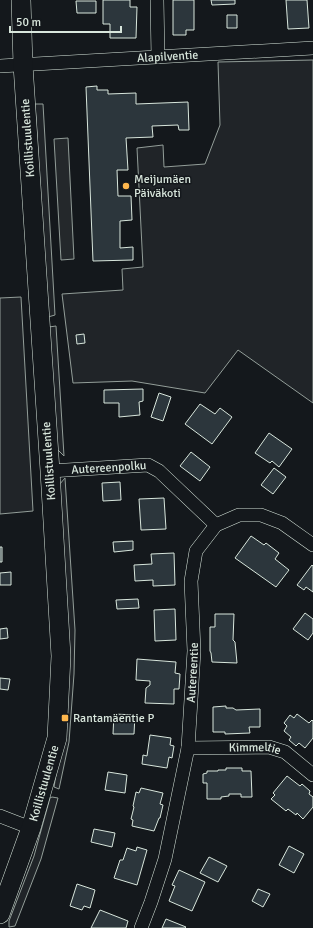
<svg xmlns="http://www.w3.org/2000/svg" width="313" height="928" font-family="Signika,sans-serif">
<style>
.green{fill:#202428;stroke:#939e99}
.parking{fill:#24282b;stroke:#939e99}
.building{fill:#2c363c;stroke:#d8e6dc}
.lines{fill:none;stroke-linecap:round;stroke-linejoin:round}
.street-casing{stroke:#d8e6dc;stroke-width:14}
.secondary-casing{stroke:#d8e6dc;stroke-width:20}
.street{stroke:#14181c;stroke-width:13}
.secondary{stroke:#14181c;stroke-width:19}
.poi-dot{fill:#ffb74d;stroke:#14181c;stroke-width:1.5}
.labels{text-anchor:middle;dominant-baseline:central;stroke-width:3;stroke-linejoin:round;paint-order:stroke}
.street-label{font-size:12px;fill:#d8e6dc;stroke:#14181c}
.poi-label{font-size:12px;fill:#d8e6dc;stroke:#14181c;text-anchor:start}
</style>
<rect width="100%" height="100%" fill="#14181c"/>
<path class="green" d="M313,60V403L238,350L205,393L132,381L73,383L62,294L123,290L122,269L143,267L137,148L163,145L164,167L205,164L220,125L218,62Z
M35,104H43L55,315L48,317Z
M21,297L33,511L0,514V298Z
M56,326L64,456L57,449L49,327Z
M65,478L75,630L74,674L69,742L59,789L54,787L62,738L59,485Z
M52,797L58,798L41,859L15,926L9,927V921L34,856L50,798Z"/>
<path class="parking" d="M68,138L74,259L61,260L54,139Z"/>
<path class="building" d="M103,0H130V7H137L136,38H110V24H103Z
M173,0H194V30H186V35H173Z
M211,0H235V4L212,5Z
M286,0H307L309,28L288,29Z
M76,1H96V13H77Z
M227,15H237V28H227Z
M97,86V90H108V94L136,93V104L188,102L189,130H179L178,125L152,126L153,137L126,138L128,170H117L118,196H131L132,220L120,221V248L133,247V260L93,261L86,87Z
M84,334L85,343L77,344L76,335Z
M143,389V401L139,402L140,415L119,417V403H104V390Z
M159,393L171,397L163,421L151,417Z
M200,404L215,414L220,408L232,417L212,444L185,424Z
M269,433L292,449L279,467L272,461L270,463L255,453Z
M191,452L210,467L200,481L180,466Z
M274,468L286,477L273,494L261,485Z
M120,482L121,500L103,501L102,483Z
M164,498L166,529L141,530L139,499Z
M251,536L264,545L266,543L279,553L275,559L289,570L276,587L235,558Z
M133,541V550L114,552L113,542Z
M0,547H2V562H0Z
M174,553L175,585L153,586V580L135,581L134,565L152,564L151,554Z
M312,565L313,566V592L306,587L304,590L297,585Z
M11,572V585H0V573Z
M138,599L139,608L117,609L116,600Z
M175,609L176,640L155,641L154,610Z
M305,613L313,619V633L308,640L293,629Z
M215,614H234L233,640L235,642L237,663L212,662L211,653L210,651V627H215Z
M7,628L8,638L0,639V629Z
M137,659L176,662L175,673L180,674L179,689H174V704L145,703L146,688L150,685V681L136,680Z
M0,678L10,679L8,690L0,689Z
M226,706V708H233L236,710L260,709V727H249L250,733L225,734V732H213V707Z
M114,714L135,715L134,734H113Z
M297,714L309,723L312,720L313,721V738L305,748L299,743L296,746L289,740L291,737L284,731L287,726L284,723L290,715L294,718Z
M150,735L171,738L170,745L174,746L172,758L169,757L167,768L142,764L143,755L147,756Z
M226,768H242V771H251L252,797H241V794H229V796L221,797V799H207V783H203V774L207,773V771H218V770H226Z
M108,772L127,775L125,793L105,790Z
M287,776L300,786L302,784L310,791L309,794L313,797V807L303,819L297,813L296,815L288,809L286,811L271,799L275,795L273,793Z
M141,788L163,793L160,804L163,805L160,818H159L154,831L132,826L133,820L131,819L134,807L133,806L136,792L139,793Z
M94,829L115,833L112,847L91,842Z
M289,846L304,854L294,873L279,865Z
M137,847L147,850L137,885L114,878L120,860H123L127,848L136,851Z
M209,857L227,866L218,882L200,873Z
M179,870L205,882L192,911L169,901L175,886L172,885Z
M77,884L95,890L90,908L84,906L82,910L70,906Z
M258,889L270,894L263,907L252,901Z
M100,910L128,921L126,928H91Z
M166,919L186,927L185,928H162Z"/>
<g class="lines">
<defs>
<g id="street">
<path d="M157,0L158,57"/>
<path id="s1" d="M0,66L313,48"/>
<path id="s2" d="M50,471L148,465L159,471L216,525"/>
<path id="s3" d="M188,748L269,747L285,752L313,775"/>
<path d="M0,816L31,828"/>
<path id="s4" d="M141,928L151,902L165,859L188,748L194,651L191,581L196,551L216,525L239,515H261L282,523L313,545"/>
</g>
<g id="secondary">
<path id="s5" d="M0,914L31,828L57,738L61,656L50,471L23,65L21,0"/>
</g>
</defs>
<use href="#street" class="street-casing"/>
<use href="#secondary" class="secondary-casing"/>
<use href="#street" class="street"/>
<use href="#secondary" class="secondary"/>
</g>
<g class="poi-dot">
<circle cx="126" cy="186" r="4"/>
<rect x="61" y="714" width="8" height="8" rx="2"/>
</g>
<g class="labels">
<g class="street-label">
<text stroke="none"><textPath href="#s1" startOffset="168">Alapilventie</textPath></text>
<text transform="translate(28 138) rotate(-94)">Koillistuulentie</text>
<text transform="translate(49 461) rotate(-94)">Koillistuulentie</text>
<text stroke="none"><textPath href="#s2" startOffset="59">Autereenpolku</textPath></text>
<text stroke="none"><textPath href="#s4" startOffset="262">Autereentie</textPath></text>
<text stroke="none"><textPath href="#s3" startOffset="67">Kimmeltie</textPath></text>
<text stroke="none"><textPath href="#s5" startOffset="138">Koillistuulentie</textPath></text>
</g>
<g class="poi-label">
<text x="134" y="179">Meijumäen<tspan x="134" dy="14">Päiväkoti</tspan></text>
<text x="73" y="718">Rantamäentie P</text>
</g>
</g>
<path d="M10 26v6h111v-6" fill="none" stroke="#d8e6dc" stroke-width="2"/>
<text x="16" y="26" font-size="12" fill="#d8e6dc" stroke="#14181c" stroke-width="3" paint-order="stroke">50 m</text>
</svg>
